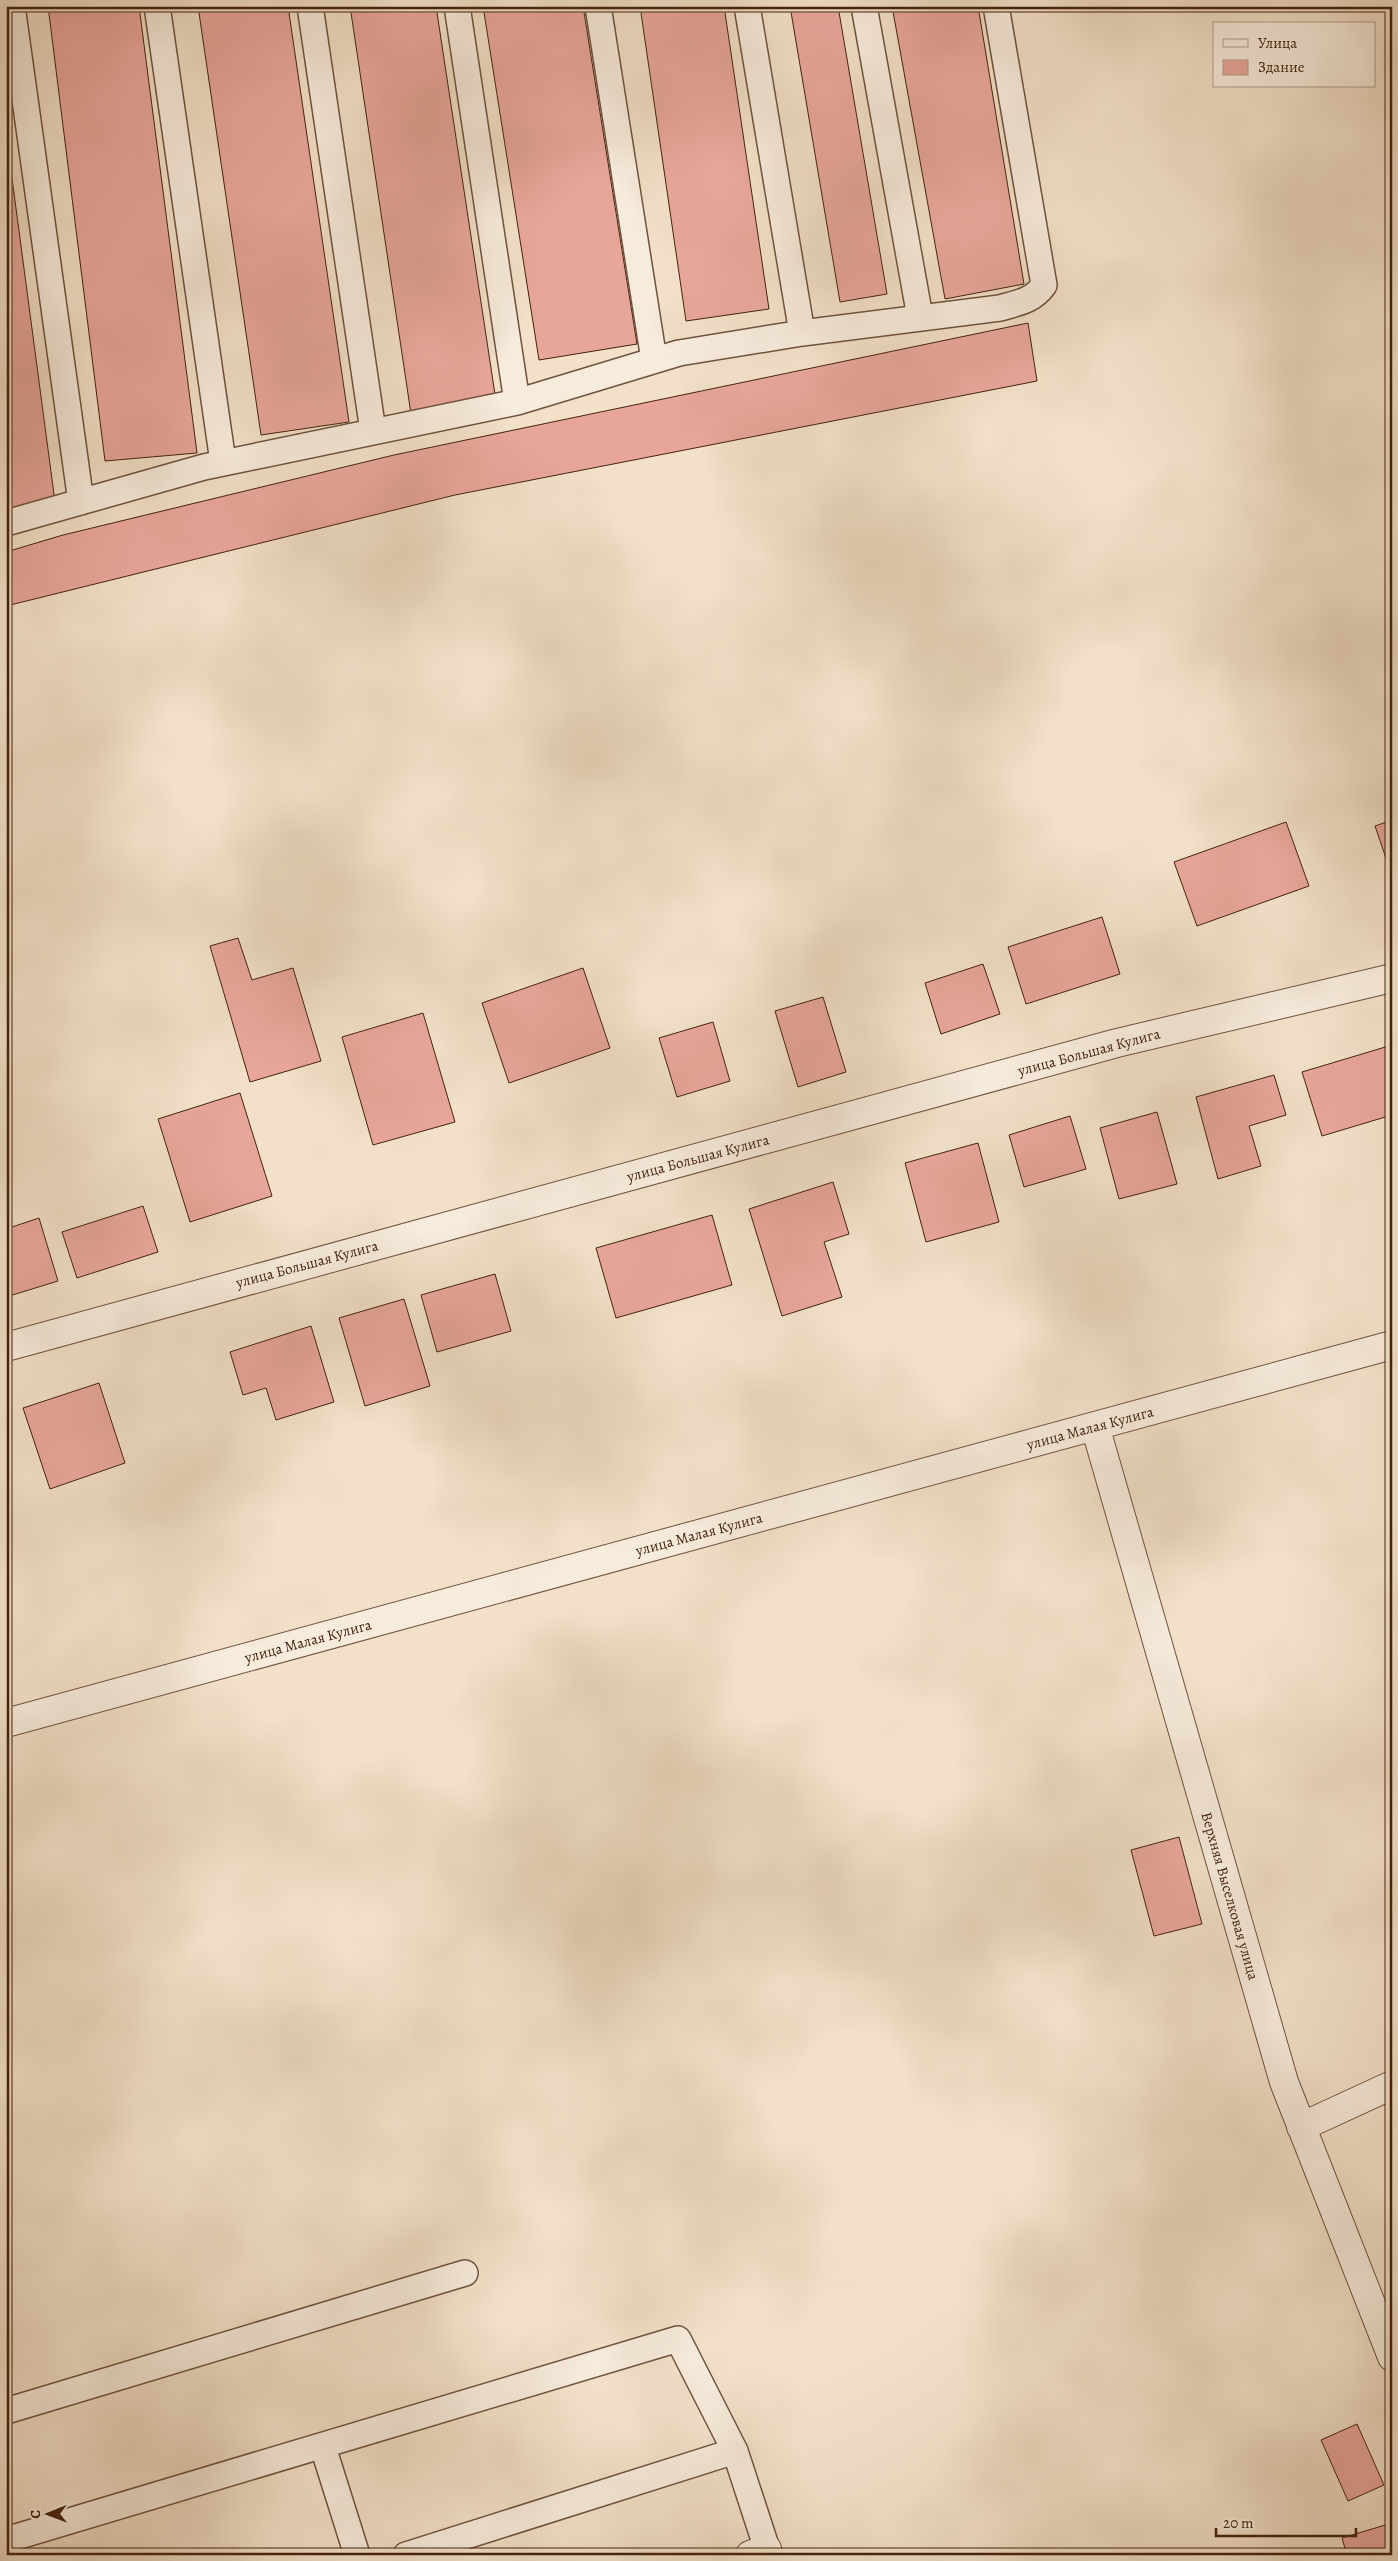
<svg xmlns="http://www.w3.org/2000/svg" width="1398" height="2561" font-family="Alegreya,serif">
<style>
.building{fill:#e8a69b;stroke:#43220f}
.lines{fill:none;stroke-linecap:round;stroke-linejoin:round}
.service-casing{stroke:#6f523e;stroke-width:28}
.minor-casing{stroke:#6f523e;stroke-width:30}
.service{stroke:#f7ebdc;stroke-width:25}
.minor{stroke:#f7ebdc;stroke-width:28}
.labels{text-anchor:middle;dominant-baseline:central;stroke-width:5;stroke-linejoin:round;paint-order:stroke}
.street-label{font-size:15px;fill:#43220f;stroke:#f7ebdc}
</style>
<rect width="100%" height="100%" fill="#f2e0c9"/>
<filter id="stains"><feTurbulence type="fractalNoise" baseFrequency=".004" numOctaves="4"/><feColorMatrix values="0 0 0 0 .2 0 0 0 0 .09 0 0 0 0 .02 0 0 0 .5 -.17"/></filter>
<radialGradient id="worn" r=".72"><stop offset=".6" stop-color="#630" stop-opacity="0"/><stop offset="1" stop-color="#630" stop-opacity=".3"/></radialGradient>
<path class="building" d="M48,6H139L197,453L105,461Z
M198,6H288L349,422L261,435Z
M350,6H436L496,401L411,414Z
M483,6H583L637,344L539,360Z
M640,6H724L769,309L686,321Z
M790,6H838L887,294L840,302Z
M892,6H978L1024,284L945,299Z
M6,133L55,502L6,509Z
M1028,323L1037,381L455,495L6,606V552L63,535L394,455Z
M1392,820V876L1375,826Z
M1286,822L1309,886L1197,926L1174,862Z
M1102,917L1120,974L1026,1004L1008,947Z
M238,938L252,980L293,968L321,1061L250,1082L210,946Z
M983,964L1000,1014L941,1034L925,983Z
M583,968L610,1048L509,1083L482,1003Z
M823,997L846,1072L798,1087L775,1011Z
M423,1013L455,1122L373,1145L342,1037Z
M713,1022L730,1081L677,1097L659,1038Z
M1392,1045V1115L1322,1136L1302,1072Z
M1274,1075L1286,1115L1249,1126L1261,1166L1218,1179L1196,1097Z
M240,1093L272,1196L190,1222L158,1119Z
M1157,1112L1177,1184L1119,1199L1100,1128Z
M1070,1116L1086,1169L1024,1187L1009,1135Z
M978,1143L999,1222L926,1242L905,1163Z
M833,1182L849,1234L824,1242L842,1297L782,1316L749,1209Z
M143,1206L158,1252L77,1278L62,1232Z
M712,1215L732,1285L616,1318L596,1248Z
M39,1218L58,1281L6,1297V1229Z
M495,1274L511,1331L437,1352L421,1295Z
M404,1299L430,1386L365,1406L339,1318Z
M311,1326L334,1402L276,1420L266,1388L243,1395L230,1352Z
M99,1383L125,1463L50,1489L23,1408Z
M1179,1837L1202,1924L1154,1936L1131,1850Z
M1357,2424L1384,2485L1348,2501L1321,2440Z
M1392,2523V2555H1347L1342,2538Z"/>
<g class="lines">
<defs>
<path id="service" d="M12,6L81,502
M157,6L223,462
M310,6L373,431
M457,6L517,402
M598,6L654,360
M747,6L802,333
M864,6L920,317
M6,523L204,467L517,402L679,353L802,333L1000,308C1017,303 1033,301 1044,285L996,6
M6,2411L465,2273
M323,2447L357,2555
M6,2540L678,2339L735,2451
M406,2555L735,2451L769,2555"/>
<path id="minor" d="M6,1347L1117,1043L1392,978
M1095,1426L1284,2082L1392,2357
M6,1723L1392,1345
M1301,2127L1392,2085
M750,2555L767,2549"/>
</defs>
<use href="#service" class="service-casing"/>
<use href="#minor" class="minor-casing"/>
<use href="#service" class="service"/>
<use href="#minor" class="minor"/>
</g>
<g class="labels">
<g class="street-label">
<text transform="translate(1089 1052) rotate(-15)">улица Большая Кулига</text>
<text transform="translate(698 1158) rotate(-15)">улица Большая Кулига</text>
<text transform="translate(307 1264) rotate(-15)">улица Большая Кулига</text>
<text transform="translate(1090 1428) rotate(-15)">улица Малая Кулига</text>
<text transform="translate(699 1534) rotate(-15)">улица Малая Кулига</text>
<text transform="translate(308 1641) rotate(-15)">улица Малая Кулига</text>
<text transform="translate(1230 1896) rotate(74)">Верхняя Выселковая улица</text>
</g>
</g>
<rect width="1398" height="2561" fill="none" stroke="#f2e0c9" stroke-width="25"/>
<rect x="8" y="8" width="1383" height="2546" fill="none" stroke="#43220f" stroke-width="2.5"/>
<rect x="12" y="12" width="1373" height="2536" fill="none" stroke="#43220f"/>
<rect x="1213" y="22" width="162" height="65" fill="#f7ebdc" stroke="#af9b8a"/>
<rect x="1223" y="39" width="25" height="8" fill="#f7ebdc" stroke="#af9b8a"/>
<text x="1258" y="48" font-size="15" fill="#43220f">Улица</text>
<rect x="1223" y="60" width="25" height="15" fill="#e8a69b" stroke="#af9b8a"/>
<text x="1258" y="72" font-size="15" fill="#43220f">Здание</text>
<g transform="translate(48 2514) rotate(269)" stroke="#f7ebdc" stroke-width="4" paint-order="stroke">
<path d="M0-4L9 19L0 12L-9 19Z" fill="#43220f"/>
<text y="-8" font-size="14" font-weight="bold" text-anchor="middle" fill="#43220f">С</text>
</g>
<path d="M1216 2528v8h140v-8" fill="none" stroke="#43220f" stroke-width="2.5"/>
<text x="1223" y="2528" font-size="15" fill="#43220f" stroke="#f7ebdc" stroke-width="4" paint-order="stroke">20 m</text>
<rect width="100%" height="100%" filter="url(#stains)"/>
<rect width="100%" height="100%" fill="url(#worn)"/>
</svg>
